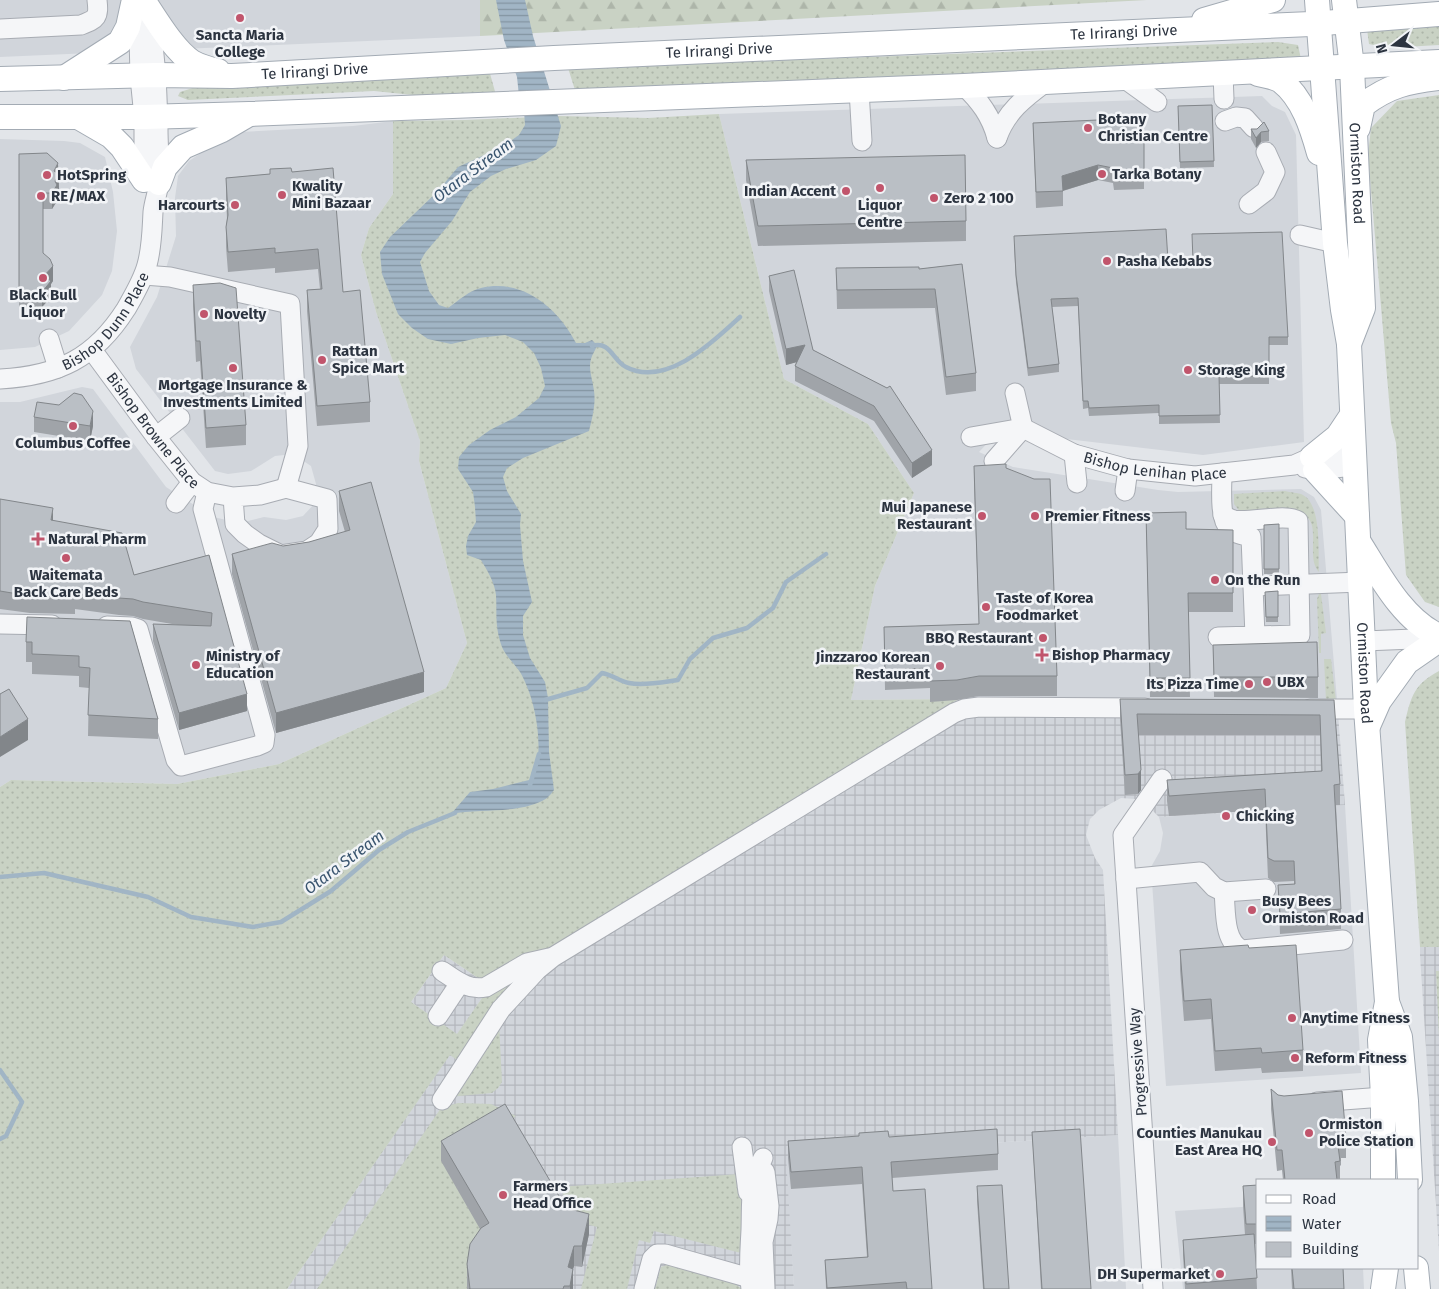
<svg xmlns="http://www.w3.org/2000/svg" width="1439" height="1289" font-family="'Fira Sans',sans-serif">
<style>
.built{fill:#d1d5db}
.industrial{fill:url(#industrial-grid)}
.grass{fill:url(#grass-dots)}
.forest{fill:url(#forest-firs)}
.water{fill:url(#water-rules)}
.lines{fill:none;stroke-linecap:round;stroke-linejoin:round}
.stream{stroke:#a1b5c5;stroke-width:4.5}
.minor-casing{stroke:#a8acb3;stroke-width:21}
.major-casing{stroke:#a3abb4;stroke-width:26}
.minor{stroke:#f5f6f8;stroke-width:19}
.major{stroke:#fff;stroke-width:24}
.wall{fill:#a0a4a9}
.shaded-wall{fill:#82868a}
.building{fill:#babfc5;stroke:#82868a}
.poi-dot{fill:#c1556c;stroke:#f2f4f7;stroke-width:2}
.labels{text-anchor:middle;dominant-baseline:central;stroke-width:5;stroke-linejoin:round;paint-order:stroke}
.street-label{font-size:15px;fill:#2c3440;stroke:#f2f4f7}
.poi-label{font-size:15px;font-weight:bold;fill:#2c3440;stroke:#f2f4f7;text-anchor:start}
.water-label{font-size:16px;font-style:italic;fill:#3a556f;stroke:#f2f4f7}
</style>
<defs>
<pattern id="industrial-grid" width="8" height="8" patternUnits="userSpaceOnUse" patternTransform="scale(1.25)"><rect width="8" height="8" fill="#d1d5db"/><path d="M0 4h8M4 0v8" fill="none" stroke="#b4b7bd"/></pattern>
<pattern id="grass-dots" width="8" height="8" patternUnits="userSpaceOnUse" patternTransform="scale(1.25)"><rect width="8" height="8" fill="#c9d2c4"/><path d="M2 2h.1M6 6h.1" fill="none" stroke="#adb5a9" stroke-width="1.8" stroke-linecap="round"/></pattern>
<pattern id="forest-firs" width="22" height="20" patternUnits="userSpaceOnUse" patternTransform="scale(1.25)"><rect width="22" height="20" fill="#c9d2c4"/><path d="M5 1l3.5 6h-7zM16 11l3.5 6h-7z" fill="#adb5a9"/></pattern>
<pattern id="water-rules" width="6" height="5" patternUnits="userSpaceOnUse" patternTransform="scale(1.25)"><rect width="6" height="5" fill="#a1b5c5"/><path d="M0 2.5h6" fill="none" stroke="#8394a1"/></pattern>
</defs>
<rect width="100%" height="100%" fill="#e2e5e9"/>
<path class="built" d="M0,0H480V36L0,57Z
M1262,96L1272,106L1285,112L1296,135L1304,442L1203,455L1058,438L1027,421L1009,420L979,452L1013,467L1158,490L1178,492L1301,489L1314,497L1321,510L1337,700L1013,702L959,699L851,700L875,586L914,493L868,424L784,379L719,114Z
M393,121V194L369,228L361,255L376,312L420,441L419,461L467,643L446,688L279,764L177,784L11,780L0,787V402H20L82,387L93,389L166,487L213,517L240,523L264,517L286,520L303,516L316,502V484L311,466L293,454L275,456L251,471L228,474L215,471L136,369L130,347L157,297L176,236L175,198L178,176L189,161L217,142L240,132L353,126Z
M0,139L64,141L80,143L105,157L113,192L117,231L112,271L102,295L69,331L35,347L0,350Z
M1345,805L1361,1073L1166,1086L1151,867L1160,851L1163,833L1159,817Z
M1118,1135L1126,1289H794L785,1156Z
M1258,1206V1268H1363L1364,1289H1183L1175,1211Z"/>
<path class="industrial" d="M959,699L1013,702L1337,700L1345,805L1159,817L1151,809L1135,799L1121,798L1099,810L1090,819L1086,835L1095,858L1103,870L1118,1135L786,1156L794,1289H287L450,1054L461,1063L482,998L457,1035L411,1002L444,955L481,980L562,946Z
M1420,947H1439V1251L1420,955Z"/>
<path class="grass" d="M1439,20V45L1386,48L1369,44L1367,29Z
M1278,42L1298,45L1301,59L1287,64L575,90L568,68Z
M489,70L496,95L442,98L374,91L188,100L178,96L180,92L199,86Z
M1439,95V607L1425,602L1406,575L1396,443L1391,423L1368,155L1371,128L1397,101Z
M719,114L784,379L868,424L914,493L875,586L851,700L959,699L562,946L481,980L444,955L411,1002L457,1034L482,998L532,967L461,1063L450,1055L287,1289H0V787L11,780L177,784L279,764L446,688L467,643L419,461L420,441L376,312L361,255L369,228L393,194V121L465,120L559,116L648,118Z
M1285,491C1290,493 1298,492 1303,495C1322,505 1318,553 1319,572C1303,556 1328,512 1293,514L1292,508L1257,509L1256,515L1241,513L1234,504V494Z
M1319,594H1321L1326,633L1321,634V653H1319L1317,599Z
M1324,659H1331L1336,701H1326Z
M1439,671V947H1420L1405,722C1411,697 1414,684 1439,671Z
M1436,971H1439V1037Z
M499,1022L502,1082L498,1088L492,1093L448,1097Z
M458,1103L491,1104L516,1116L505,1124L489,1244L467,1284V1289H317L441,1108Z
M740,1174L746,1267L741,1253L654,1231L650,1243L639,1240L627,1289H581L597,1227L578,1222L559,1187Z
M667,1265L734,1283L742,1289H655L661,1267Z"/>
<path class="forest" d="M480,0H1147L480,36Z"/>
<path class="water" d="M496,0H525L533,36L561,126L556,146L536,160L506,169L491,176L470,192L452,221L425,253L420,262L429,291L439,305L448,308C458,301 470,290 481,288C523,278 558,308 576,343H585L592,340L597,345C596,350 592,354 591,359C588,369 593,381 594,391C596,404 592,419 589,431L523,458L507,468L503,477L507,491L521,514L520,525L523,561L532,602L523,616V635L530,658L545,682L548,698L549,752L554,790C551,794 547,799 542,801C515,814 481,808 451,814L470,792L493,789L533,779C545,750 536,699 520,672C513,661 504,656 500,641C495,624 497,612 496,595C495,583 487,570 481,560L467,555L466,546L468,536L476,522L475,507L473,492L458,469L459,457L469,445L490,430L516,417L539,398L545,386L541,368L534,353L523,342L505,335L478,338L451,344L428,339L412,328L398,314L382,274L380,252L390,237L437,192L458,167L502,147L519,135L525,125L524,111L519,96L517,77L504,40Z"/>
<g class="lines">
<path class="stream" d="M592,346C610,340 613,361 626,367C666,388 713,342 740,317
M545,700L587,688L602,673C613,675 619,681 629,683C644,686 663,682 678,680L690,659L713,638L747,628L773,608L786,582L826,554
M530,785L539,754
M0,877L44,873L148,897L191,917L253,927L281,922L331,891L379,850L408,832L455,813
M0,1070L22,1102L6,1136L0,1139"/>
<defs>
<g id="minor">
<path d="M135,18L139,36L140,77L144,117V182"/>
<path d="M0,29L81,25C97,19 99,17 97,0"/>
<path d="M1223,74L1224,99"/>
<path d="M1125,79L1157,102"/>
<path d="M964,86C980,101 991,116 997,138"/>
<path d="M859,90L862,141"/>
<path d="M1225,121L1236,117L1245,118L1254,128"/>
<path d="M997,138C1006,112 1024,98 1046,82"/>
<path d="M1249,204L1266,191L1275,172L1266,152"/>
<path d="M1300,235L1335,243"/>
<path d="M144,275L170,277L290,304L298,446L286,488"/>
<path d="M49,339L58,368"/>
<path id="s1" d="M92,350L156,437L192,482L207,492L233,497L260,495L286,488L327,499L328,529L319,543L307,551L281,555L259,544L245,534L235,524L233,497"/>
<path id="s2" d="M0,379C58,376 95,358 126,309C134,295 143,280 147,265C152,247 152,230 153,212C154,202 158,192 159,182C160,165 158,147 158,129C157,89 156,48 146,9"/>
<path d="M1015,393L1023,428"/>
<path id="s3" d="M1023,428L1074,454L1128,469L1195,476L1294,465L1312,457L1354,452"/>
<path d="M156,437L180,418"/>
<path d="M971,437L1023,428"/>
<path d="M1074,454L1077,483"/>
<path d="M994,461L1023,428"/>
<path d="M1305,468L1315,470L1354,466"/>
<path d="M1125,491L1128,469"/>
<path d="M176,503L192,482"/>
<path d="M1223,515C1227,517 1230,519 1234,520C1250,523 1286,513 1298,521L1300,635L1255,636"/>
<path d="M1254,586L1361,582"/>
<path d="M0,624L52,625"/>
<path d="M107,626L132,627L138,629L176,760L181,766L257,746L264,743L265,735L203,509L207,492"/>
<path d="M1218,637L1255,636L1251,537C1243,535 1235,534 1229,528C1219,519 1222,487 1222,473"/>
<path d="M1364,641L1439,638"/>
<path d="M1310,709H1366"/>
<path d="M1126,879L1200,872L1214,887L1224,892L1266,889"/>
<path d="M1224,892C1226,910 1223,941 1242,950L1343,940"/>
<path d="M442,971C456,980 468,991 486,987L527,963L549,958"/>
<path d="M438,1016L460,983"/>
<path d="M442,1100L501,1009L537,970L553,957L954,713L964,709L979,707L1145,708"/>
<path d="M1317,1102L1383,1097"/>
<path d="M742,1147L748,1192"/>
<path d="M765,1172L769,1206L768,1219L763,1242L765,1289"/>
<path d="M644,1289L652,1259L657,1254H665L764,1282"/>
<path d="M751,1289C748,1269 750,1250 751,1230C752,1201 749,1185 763,1158"/>
<path d="M1153,1289L1123,835L1162,779"/>
</g>
<g id="major">
<path id="s4" d="M1317,0L1335,243L1343,310L1349,344L1366,709L1387,1002L1380,1040L1383,1097V1180"/>
<path id="s5" d="M1344,0L1352,67L1363,308L1349,344"/>
<path d="M145,3C157,21 174,50 192,62C199,66 209,69 218,71"/>
<path d="M1204,20L1273,0"/>
<path d="M1258,74C1265,76 1275,77 1281,81C1303,98 1312,128 1319,153"/>
<path d="M64,78L120,42L128,27L133,4"/>
<path id="s6" d="M0,79L156,75L232,76L554,58L1311,24L1439,14"/>
<path d="M0,117H144L249,114L964,86L1439,62"/>
<path d="M80,118L111,136L122,147L144,180"/>
<path d="M1358,128L1363,105C1390,85 1407,82 1439,78"/>
<path d="M159,183L165,167L183,147L222,130L246,116"/>
<path d="M1312,457L1338,436L1352,415"/>
<path d="M1315,470L1357,516"/>
<path d="M1360,544C1380,576 1403,620 1439,636"/>
<path d="M1368,726L1379,701L1407,662L1439,640"/>
<path d="M1387,1002L1400,1037L1406,1101L1410,1180"/>
<path d="M1416,1268L1418,1289"/>
<path d="M1383,1289L1386,1268"/>
</g>
</defs>
<use href="#minor" class="minor-casing"/>
<use href="#major" class="major-casing"/>
<use href="#minor" class="minor"/>
<use href="#major" class="major"/>
</g>
<path class="wall" d="M1212,105L1214,167L1180,168L1178,106Z
M1033,123L1144,136V189L1114,190L1113,183L1098,180L1063,191V206L1036,208Z
M1251,129L1269,131V141L1261,142L1256,148L1251,139Z
M19,154L58,173L59,189L57,192V201L52,209H43V253L53,281L51,284V297L42,307H19Z
M746,160L966,221V241L758,246L746,180Z
M270,169L292,172L343,292L370,402V422L317,426L307,311V290L320,289L318,269L275,273V268L228,272L226,247V227L227,219L226,198V178L270,174Z
M1014,244L1168,261L1288,337V345H1269V384H1219L1220,423L1159,424V413L1089,416L1088,408L1083,409L1078,306L1052,307L1059,364V372L1028,376L1016,283Z
M962,264L976,373V391L946,395L935,308L837,309L836,268L919,269Z
M769,276L813,350L887,388L932,465L912,478L874,421L795,381V366L796,362L786,365L769,291Z
M193,285L246,425V445L206,448L200,361L196,362L193,306Z
M34,417L93,426L90,441L34,432Z
M974,466L1006,468L1057,676V696H979L957,700L930,702V688L885,690L884,627L979,624L974,486Z
M339,491L424,692L276,733L232,574V554L309,542L345,532L339,511Z
M0,499L53,521L134,575L209,555L247,711L179,730L153,641V624L178,625L143,619L133,616L119,615L75,609V614L30,613L0,609Z
M1146,513L1186,529L1233,530V612H1188L1190,697H1150Z
M1279,524V574H1264V525Z
M1278,591V622H1266L1265,592Z
M130,621L158,719V739L88,736L89,688L79,687V676L32,674V662H26V642Z
M1213,645L1318,677V698L1214,697Z
M1120,699L1334,700L1340,784V805H1336L1341,909V929L1280,934L1278,885L1294,884V881L1274,882L1268,878L1265,810L1169,816L1167,801V780L1321,771L1320,735H1138L1141,790L1138,794L1125,795L1120,719Z
M1249,948L1303,1050V1071L1262,1073L1261,1068L1215,1071L1211,1019L1184,1021L1180,970V950Z
M1271,1089L1278,1095L1346,1138V1158H1341V1165L1340,1166V1180H1283L1282,1170L1277,1171L1271,1109Z
M1032,1132L1091,1289H1041Z
M889,1137L998,1154V1170L892,1178L893,1191L932,1289H826L825,1260L867,1257L862,1184L791,1189L788,1158V1141Z
M441,1141L566,1208L589,1234L582,1267L574,1266L573,1269V1289H467V1264L480,1229L441,1161Z
M1258,1185V1244H1255L1257,1289H1185L1183,1255V1240L1245,1235L1243,1206V1186Z
M977,1186L1009,1289H983L977,1201Z
M1291,1268H1343L1344,1289H1292Z"/>
<path class="shaded-wall" d="M1261,132V142L1256,148V138Z
M58,163L59,189L57,192V201L52,209V193L54,171Z
M1098,165V180L1062,191V176Z
M53,266V281L51,284V297L42,307V292L44,276Z
M805,345V360L786,365V349Z
M93,411V426L90,441V426Z
M932,450V465L912,478V463Z
M53,508V525L51,520Z
M424,672V692L276,733V713Z
M247,694V711L179,730V713Z
M28,719V740L0,757V737Z
M1141,770V790L1138,794V774Z
M589,1214V1234L582,1267V1246Z
M574,1246V1266L568,1287V1267Z
M573,1269V1289H570V1286Z"/>
<path class="building" d="M1212,105L1214,161L1180,162L1178,106Z
M1141,118L1144,136V173L1114,175L1113,168L1098,165L1062,176L1063,191L1036,192L1033,123Z
M1264,122L1269,131L1261,132L1256,138L1251,129H1257Z
M47,153L58,163L54,171L59,174L55,181L57,185L52,193H43V253L50,259L53,266L44,276L51,281L42,292H19V154Z
M965,155L966,221L758,226L746,160Z
M291,168L292,172L333,168L343,292L360,290L370,402L317,406L307,290L322,289L318,249L275,253V248L228,252L226,227L228,215L226,178L270,174V169Z
M1166,229L1168,261H1193L1192,234L1282,232L1288,337H1269V376H1219L1220,415L1159,416V405L1089,408L1088,401H1083L1078,298L1051,299L1059,364L1028,368L1016,275L1014,236Z
M962,264L976,373L946,377L935,289L837,290L836,268L919,267V269Z
M794,270L813,350L887,388L890,386L932,450L912,463L874,406L795,366L805,345L786,349L769,276Z
M220,283L236,288L246,425L206,428L200,341H196L193,285Z
M74,393L82,395L93,411L90,426L34,417L37,402L59,405Z
M1006,464V468L1034,479H1050L1057,676H979L957,680L930,681V668L885,670L884,627L979,624L974,466Z
M371,482L424,672L276,713L232,554L272,543L283,546L309,542L350,530L339,491Z
M0,499L53,508L51,520L122,533L134,575L209,555L247,694L179,713L153,624L211,626L212,613L143,602L133,599L119,598L75,592V597L30,596L0,591Z
M1186,512V529L1233,530V593H1188L1190,678H1150L1146,513Z
M1279,524V569H1264V525Z
M1278,591V617H1266L1265,592Z
M27,617L130,621L158,719L88,715L90,668L79,667V656L32,654V642H26Z
M1317,642L1318,677H1214L1213,645Z
M9,689L28,719L0,737V694Z
M1120,699L1334,700L1340,784L1334,785L1341,909L1280,914L1278,885L1295,884L1294,861H1274L1268,858L1265,789L1169,796L1167,780L1322,771L1320,715L1137,714L1141,770L1138,774L1125,775Z
M1248,945L1249,948L1296,945L1303,1050L1262,1053L1261,1048L1215,1051L1211,999L1184,1001L1180,950Z
M1271,1089L1278,1095L1284,1096L1342,1091L1346,1138H1341V1145L1338,1146L1340,1161L1335,1162L1337,1180H1285L1282,1150H1277Z
M505,1104L566,1208L589,1214L582,1246H574L568,1267L573,1269L570,1286H564L563,1289H469H470L467,1264L470,1244L481,1228L489,1223L441,1141Z
M997,1129L998,1154L891,1162L893,1191L925,1189L932,1289H907L906,1282L827,1288L825,1260L868,1257L862,1167L791,1172L788,1141L859,1136V1133L888,1131L889,1137Z
M1080,1129L1091,1289H1042L1032,1132Z
M1002,1185L1009,1289H984L977,1186Z
M1258,1185V1224H1246L1243,1186Z
M1254,1234L1257,1278L1186,1284L1183,1240Z
M1292,1268H1343L1344,1289H1294Z"/>
<g class="poi-dot">
<circle cx="240" cy="18" r="5"/>
<circle cx="1088" cy="128" r="5"/>
<circle cx="1102" cy="174" r="5"/>
<circle cx="47" cy="175" r="5"/>
<circle cx="880" cy="188" r="5"/>
<circle cx="846" cy="191" r="5"/>
<circle cx="282" cy="195" r="5"/>
<circle cx="41" cy="196" r="5"/>
<circle cx="934" cy="198" r="5"/>
<circle cx="235" cy="205" r="5"/>
<circle cx="1107" cy="261" r="5"/>
<circle cx="43" cy="278" r="5"/>
<circle cx="204" cy="314" r="5"/>
<circle cx="322" cy="360" r="5"/>
<circle cx="233" cy="368" r="5"/>
<circle cx="1188" cy="370" r="5"/>
<circle cx="73" cy="426" r="5"/>
<circle cx="982" cy="516" r="5"/>
<circle cx="1035" cy="516" r="5"/>
<path d="M35.5 531.5h5v5h5v5h-5v5h-5v-5h-5v-5h5z"/>
<circle cx="66" cy="558" r="5"/>
<circle cx="1215" cy="580" r="5"/>
<circle cx="986" cy="607" r="5"/>
<circle cx="1043" cy="638" r="5"/>
<path d="M1039.5 647.5h5v5h5v5h-5v5h-5v-5h-5v-5h5z"/>
<circle cx="196" cy="665" r="5"/>
<circle cx="940" cy="666" r="5"/>
<circle cx="1267" cy="682" r="5"/>
<circle cx="1249" cy="684" r="5"/>
<circle cx="1226" cy="816" r="5"/>
<circle cx="1252" cy="910" r="5"/>
<circle cx="1292" cy="1018" r="5"/>
<circle cx="1295" cy="1058" r="5"/>
<circle cx="1309" cy="1133" r="5"/>
<circle cx="1272" cy="1142" r="5"/>
<circle cx="503" cy="1195" r="5"/>
<circle cx="1220" cy="1274" r="5"/>
</g>
<g class="labels">
<g class="street-label">
<text stroke="none"><textPath href="#s6" startOffset="1125">Te Irirangi Drive</textPath></text>
<text stroke="none"><textPath href="#s6" startOffset="720">Te Irirangi Drive</textPath></text>
<text stroke="none"><textPath href="#s6" startOffset="315">Te Irirangi Drive</textPath></text>
<text stroke="none"><textPath href="#s5" startOffset="174">Ormiston Road</textPath></text>
<text stroke="none"><textPath href="#s2" startOffset="128">Bishop Dunn Place</textPath></text>
<text stroke="none"><textPath href="#s1" startOffset="101">Bishop Browne Place</textPath></text>
<text stroke="none"><textPath href="#s3" startOffset="140">Bishop Lenihan Place</textPath></text>
<text stroke="none"><textPath href="#s4" startOffset="675">Ormiston Road</textPath></text>
<text transform="translate(1138 1062) rotate(-94)">Progressive Way</text>
</g>
<g class="poi-label">
<text x="240" y="35" text-anchor="middle">Sancta Maria<tspan x="240" dy="17">College</tspan></text>
<text x="1098" y="119">Botany<tspan x="1098" dy="17">Christian Centre</tspan></text>
<text x="1112" y="174">Tarka Botany</text>
<text x="57" y="175">HotSpring</text>
<text x="292" y="186">Kwality<tspan x="292" dy="17">Mini Bazaar</tspan></text>
<text x="836" y="191" text-anchor="end">Indian Accent</text>
<text x="51" y="196">RE/MAX</text>
<text x="944" y="198">Zero 2 100</text>
<text x="225" y="205" text-anchor="end">Harcourts</text>
<text x="880" y="205" text-anchor="middle">Liquor<tspan x="880" dy="17">Centre</tspan></text>
<text x="1117" y="261">Pasha Kebabs</text>
<text x="43" y="295" text-anchor="middle">Black Bull<tspan x="43" dy="17">Liquor</tspan></text>
<text x="214" y="314">Novelty</text>
<text x="332" y="351">Rattan<tspan x="332" dy="17">Spice Mart</tspan></text>
<text x="1198" y="370">Storage King</text>
<text x="233" y="385" text-anchor="middle">Mortgage Insurance &amp;<tspan x="233" dy="17">Investments Limited</tspan></text>
<text x="73" y="443" text-anchor="middle">Columbus Coffee</text>
<text x="972" y="507" text-anchor="end">Mui Japanese<tspan x="972" dy="17">Restaurant</tspan></text>
<text x="1045" y="516">Premier Fitness</text>
<text x="48" y="539">Natural Pharm</text>
<text x="66" y="575" text-anchor="middle">Waitemata<tspan x="66" dy="17">Back Care Beds</tspan></text>
<text x="1225" y="580">On the Run</text>
<text x="996" y="598">Taste of Korea<tspan x="996" dy="17">Foodmarket</tspan></text>
<text x="1033" y="638" text-anchor="end">BBQ Restaurant</text>
<text x="1052" y="655">Bishop Pharmacy</text>
<text x="206" y="656">Ministry of<tspan x="206" dy="17">Education</tspan></text>
<text x="930" y="657" text-anchor="end">Jinzzaroo Korean<tspan x="930" dy="17">Restaurant</tspan></text>
<text x="1277" y="682">UBX</text>
<text x="1239" y="684" text-anchor="end">Its Pizza Time</text>
<text x="1236" y="816">Chicking</text>
<text x="1262" y="901">Busy Bees<tspan x="1262" dy="17">Ormiston Road</tspan></text>
<text x="1302" y="1018">Anytime Fitness</text>
<text x="1305" y="1058">Reform Fitness</text>
<text x="1319" y="1124">Ormiston<tspan x="1319" dy="17">Police Station</tspan></text>
<text x="1262" y="1133" text-anchor="end">Counties Manukau<tspan x="1262" dy="17">East Area HQ</tspan></text>
<text x="513" y="1186">Farmers<tspan x="513" dy="17">Head Office</tspan></text>
<text x="1210" y="1274" text-anchor="end">DH Supermarket</text>
</g>
<g class="water-label">
<text transform="translate(473 170) rotate(-37)">Otara Stream</text>
<text transform="translate(344 862) rotate(-37)">Otara Stream</text>
</g>
</g>
<rect x="1256" y="1179" width="162" height="90" fill="#f2f4f7" stroke="#a3a7ae"/>
<rect x="1266" y="1195" width="25" height="8" fill="#ffffff" stroke="#a3a7ae"/>
<text x="1302" y="1204" font-size="15" fill="#2c3440">Road</text>
<rect x="1266" y="1216" width="25" height="15" fill="url(#water-rules)" stroke="#a3a7ae"/>
<text x="1302" y="1229" font-size="15" fill="#2c3440">Water</text>
<rect x="1266" y="1242" width="25" height="15" fill="#babfc5" stroke="#a3a7ae"/>
<text x="1302" y="1254" font-size="15" fill="#2c3440">Building</text>
<g transform="translate(1394 45) rotate(254)" stroke="#f2f4f7" stroke-width="4" paint-order="stroke">
<path d="M0-4L9 19L0 12L-9 19Z" fill="#2c3440"/>
<text y="-8" font-size="14" font-weight="bold" text-anchor="middle" fill="#2c3440">N</text>
</g>
</svg>
